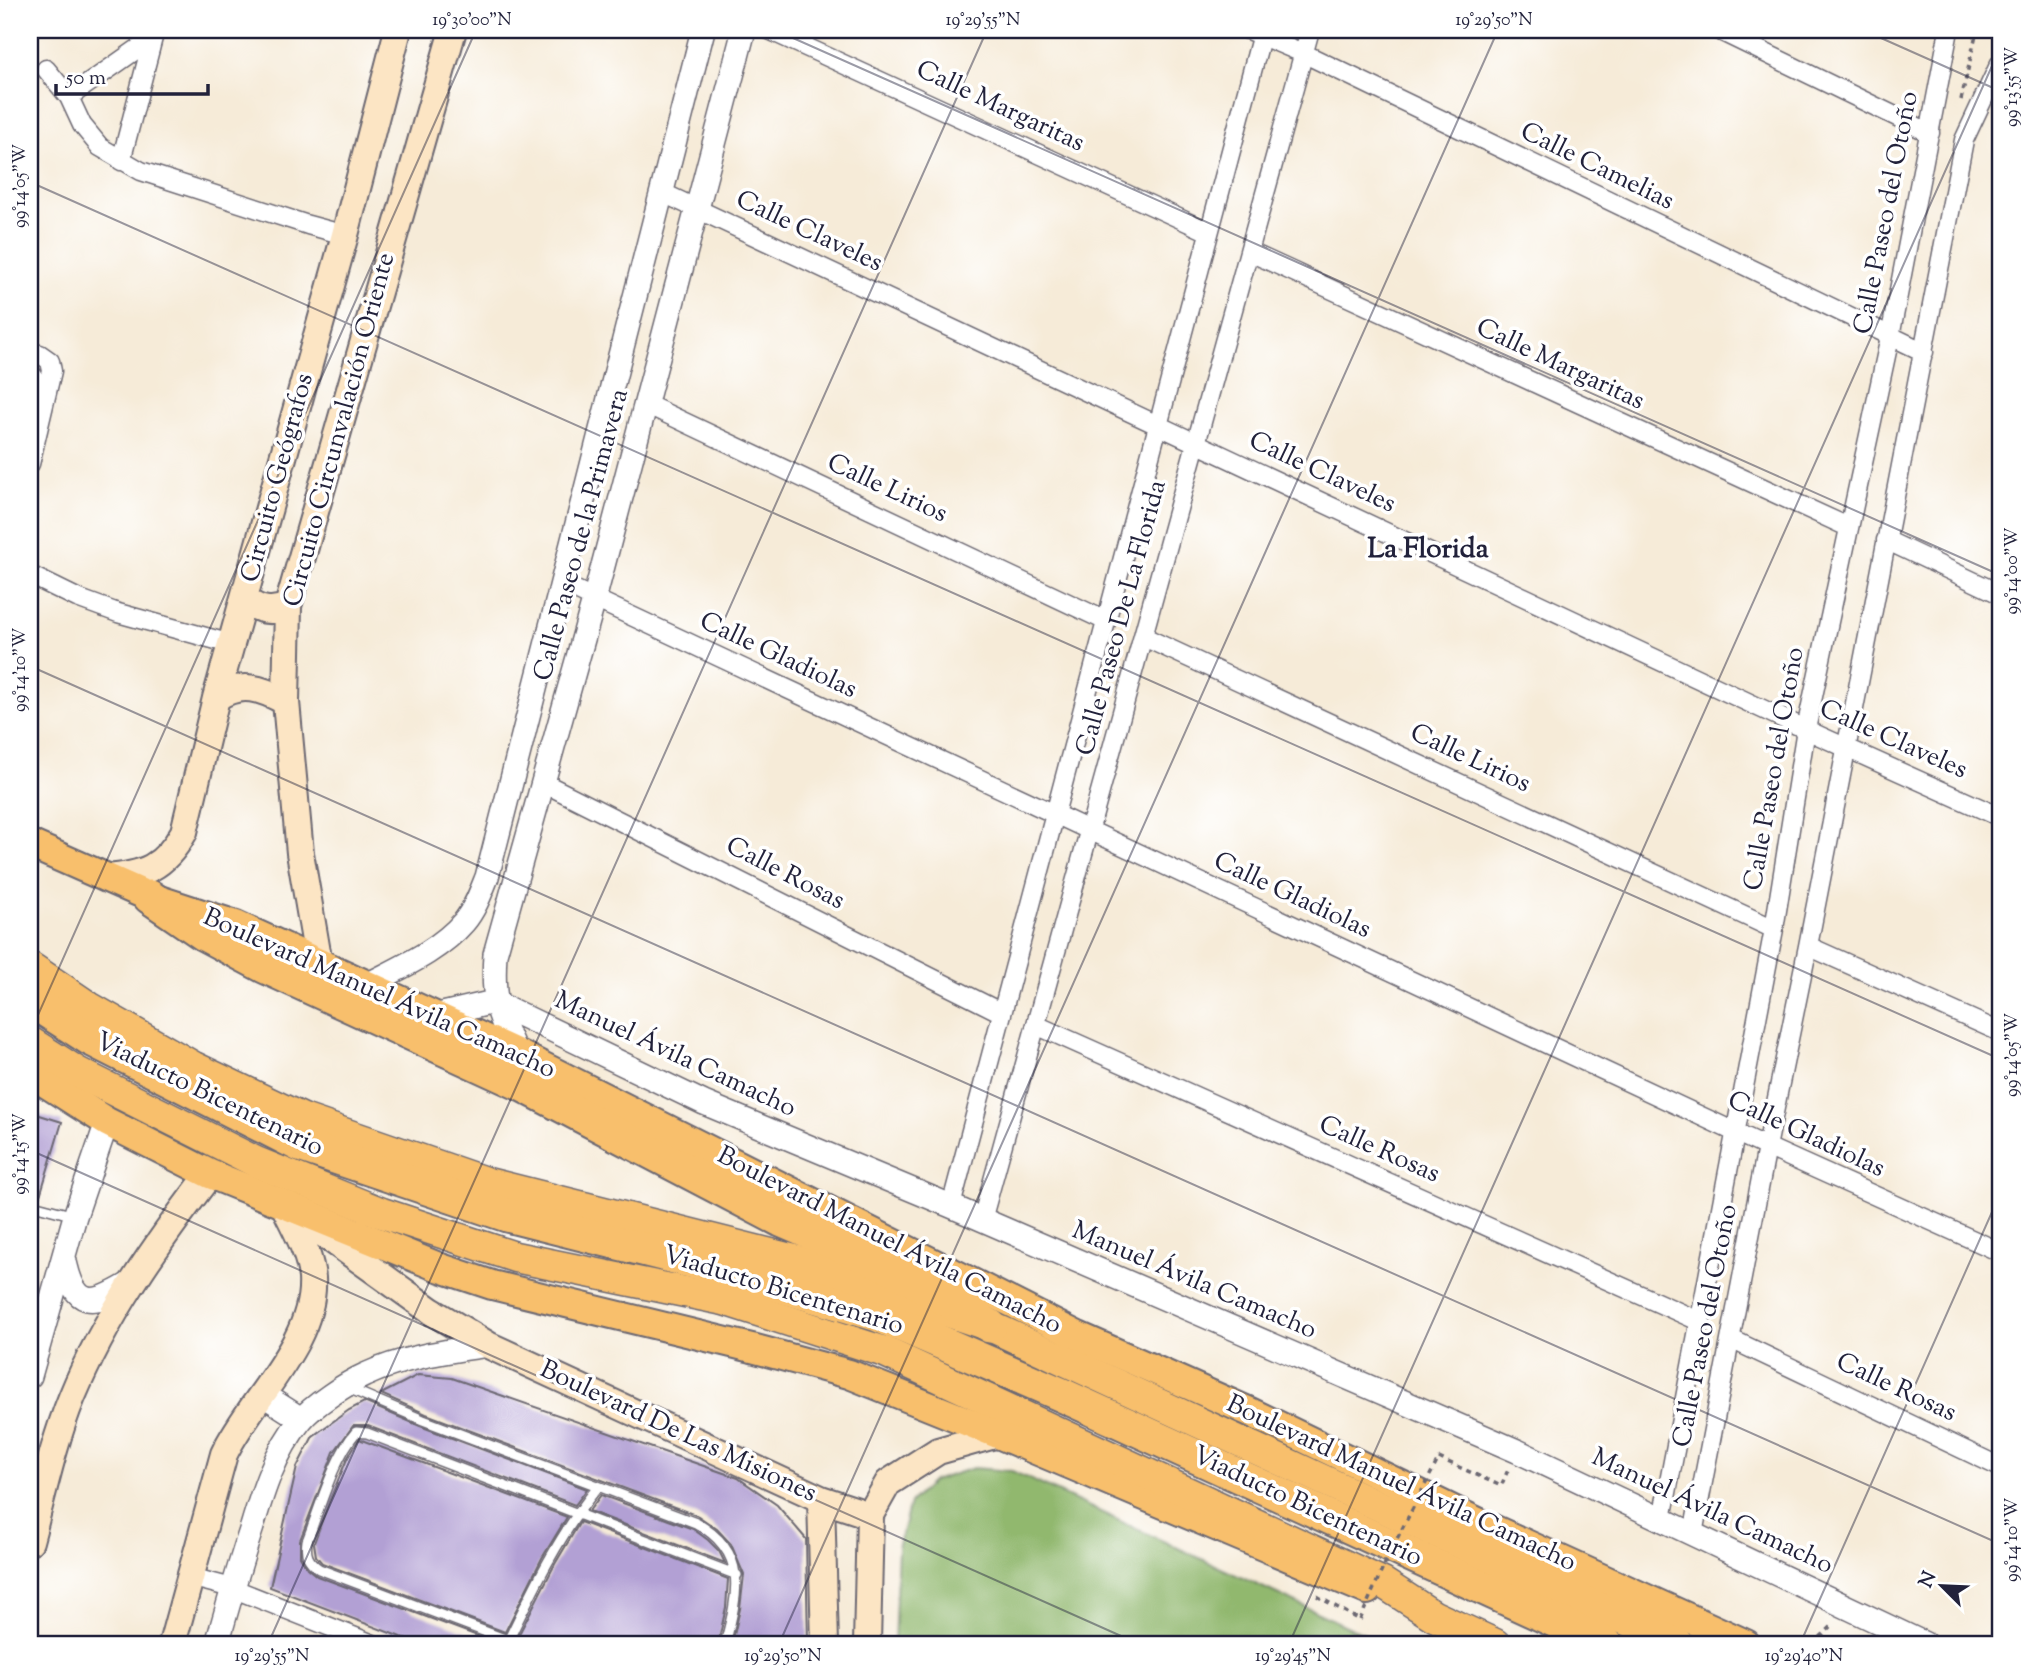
<svg xmlns="http://www.w3.org/2000/svg" width="2030" height="1674" font-family="'Sorts Mill Goudy',serif">
<style>
.forest{fill:#91b86e;stroke:#5a6d54;stroke-width:2}
.building{fill:#b2a0d4}
.lines{fill:none;stroke-linecap:round;stroke-linejoin:round}
.service-casing{stroke:#6c6872;stroke-width:12}
.minor-casing{stroke:#6c6872;stroke-width:21}
.tertiary-casing{stroke:#6c6872;stroke-width:26}
.secondary-casing{stroke:#6c6872;stroke-width:30}
.primary-casing{stroke:#6c6872;stroke-width:32}
.trunk-casing{stroke:#6c6872;stroke-width:33}
.motorway-casing{stroke:#6c6872;stroke-width:37}
.path{stroke:#6c6872;stroke-width:3.5;stroke-dasharray:5 5;stroke-linecap:butt}
.service{stroke:#fff;stroke-width:9}
.minor{stroke:#fff;stroke-width:18}
.tertiary{stroke:#fff;stroke-width:23}
.secondary{stroke:#fce5c4;stroke-width:26}
.primary{stroke:#f8bf6c;stroke-width:28}
.trunk{stroke:#f8bf6c;stroke-width:30}
.motorway{stroke:#f8bf6c;stroke-width:33}
.path-bridge{stroke:#6c6872;stroke-width:3.5;stroke-dasharray:5 5;stroke-linecap:butt}
.ticks{fill:none;stroke:#22223b;stroke-width:2;stroke-opacity:0.45}
.labels{text-anchor:middle;dominant-baseline:central;stroke-width:7;stroke-linejoin:round;paint-order:stroke}
.street-label{font-size:26px;fill:#22223b;stroke:#fff}
.neighbourhood-label{font-size:28px;font-weight:bold;fill:#22223b;stroke:#fff}
.neatline{fill:none;stroke:#22223b;stroke-width:2.5}
.ticks-label{font-size:18px;text-anchor:middle;fill:#22223b}
</style>
<rect width="100%" height="100%" fill="#fff"/>
<filter id="ink" filterUnits="userSpaceOnUse"><feTurbulence type="fractalNoise" baseFrequency=".0143" numOctaves="2"/><feDisplacementMap in="SourceGraphic" scale="14" xChannelSelector="R" yChannelSelector="G"/><feConvolveMatrix kernelMatrix="1 2 1 2 8 2 1 2 1" color-interpolation-filters="sRGB"/></filter>
<filter id="wash" filterUnits="userSpaceOnUse"><feTurbulence type="fractalNoise" baseFrequency=".00686" numOctaves="4" result="noise"/><feDisplacementMap in="SourceGraphic" scale="28" xChannelSelector="R" yChannelSelector="G"/><feGaussianBlur stdDeviation="1.57" result="paint"/><feColorMatrix in="noise" values="0 0 0 0 0 0 0 0 0 0 0 0 0 0 0 0 0 1.4 0 .05"/><feComposite in="paint" operator="in"/></filter>
<g filter="url(#wash)">
<rect width="100%" height="100%" fill="#f6ebd8"/>
<path class="forest" d="M973,1468L1012,1471L1385,1644H894L898,1548L910,1503L933,1481Z"/>
<g id="blocks">
<path class="building" d="M30,1112L62,1122L39,1199L30,1204L34,1216L30,1215Z
M418,1375L452,1378L738,1478L777,1505L806,1539L808,1644H732L740,1609L744,1575L731,1544L717,1529L698,1516L426,1414L381,1394Z
M364,1402L420,1426L587,1489L575,1505L368,1426H353L334,1452L300,1540V1556L307,1568L317,1576L499,1644H419L270,1587L297,1467L313,1436L349,1410Z
M359,1439L567,1517L542,1558L505,1632L322,1563L316,1556L314,1543L329,1502L347,1459Z
M601,1495L693,1529L708,1540L719,1551L725,1563L589,1511Z
M580,1522L728,1579L726,1607L718,1644H525L523,1639L518,1636L555,1564Z"/>
</g>
</g>
<g filter="url(#ink)">
<use href="#blocks" fill-opacity="0" stroke="#6c6872" stroke-width="2"/>
<g class="lines">
<defs>
<path id="service" d="M37,1206L75,1216
M348,1388L423,1420L696,1523C749,1552 738,1594 725,1644
M508,1641C534,1587 560,1533 598,1487
M518,1644L319,1569C308,1561 305,1555 307,1541C320,1508 333,1459 356,1432L367,1433L737,1575"/>
<path id="minor" d="M769,30L1209,232
M1248,30L1305,54L1924,352
M1718,30L1930,133
M46,69L69,97L82,125L100,147L141,171L308,225L345,235
M69,97L153,38
M121,161L155,30
M661,192L1820,736L2000,817
M1250,252L1848,527
M30,352L40,354L50,361L52,371L30,464
M30,372L46,395
M646,404L1106,621
M1886,540L2000,594
M30,575L77,598L118,613L231,644
M563,584L1767,1147L2000,1252
M1144,637L1774,929
M544,783L1002,1013
M1808,946L2000,1032
M1036,1025L1701,1322
M951,1206L1263,30
M982,1220L1310,30
M1731,1339L2000,1467
M1662,1519L1774,929L1806,729L1890,337L1949,30
M1693,1534L1767,1147L1808,946L1964,140L2000,63
M190,1577L232,1588L373,1644"/>
<path id="tertiary" d="M367,985C401,967 439,951 464,922C475,909 481,892 487,877L703,30
M434,1016L494,1002L704,1103L951,1206L1517,1451L1925,1644
M516,1053C497,1012 492,1000 495,954L594,600L744,30
M64,1257C75,1311 92,1307 134,1281
M30,1376L75,1216L107,1122
M262,1394L301,1419
M217,1644C228,1605 239,1566 252,1527C263,1490 275,1452 300,1421C312,1406 347,1383 365,1375C403,1357 447,1351 488,1345"/>
<path id="secondary" d="M245,599C258,611 272,613 288,606
M216,698C240,681 262,688 286,702
M105,878C144,875 164,868 184,832L216,698L345,235L398,30
M319,964L300,853L286,702L288,606L453,30
M300,1217L431,1311L488,1345L821,1499L870,1515
M821,1499L825,1644
M30,1541C43,1493 53,1444 72,1397C105,1317 157,1243 210,1174
M172,1644L224,1454C250,1399 316,1342 312,1278C310,1253 295,1229 285,1207
M867,1644L870,1515L888,1483L938,1451L998,1434"/>
<path id="primary" d="M30,844L150,897L236,925L516,1053L1078,1336L1250,1412L1482,1524L1746,1644
M30,1073L107,1122L210,1174L441,1268L492,1285L752,1348L849,1374L998,1434L1367,1590"/>
<path id="trunk" d="M30,967L89,1007L194,1067L303,1119L488,1183L799,1261L990,1326L1678,1644
M30,1042L77,1072L256,1162L382,1213L515,1257L724,1300L885,1352L1383,1583L1434,1616L1495,1644"/>
<path id="motorway" d="M150,897L204,934L264,966L521,1084L781,1220L897,1270L990,1326
M30,1000L89,1038L300,1145L507,1215L730,1271L878,1315L1060,1394L1606,1644"/>
</defs>
<use href="#service" class="service-casing"/>
<use href="#minor" class="minor-casing"/>
<use href="#tertiary" class="tertiary-casing"/>
<use href="#secondary" class="secondary-casing"/>
<use href="#primary" class="primary-casing"/>
<use href="#trunk" class="trunk-casing"/>
<use href="#motorway" class="motorway-casing"/>
<path class="path" d="M1961,100L1977,30
M1439,1458L1501,1486L1508,1470
M1317,1596L1360,1620
M1813,1644L1834,1624"/>
<use href="#service" class="service"/>
<use href="#minor" class="minor"/>
<use href="#tertiary" class="tertiary"/>
<use href="#secondary" class="secondary"/>
<use href="#primary" class="primary"/>
<use href="#trunk" class="trunk"/>
<use href="#motorway" class="motorway"/>
<path class="path-bridge" d="M1360,1620L1390,1552L1439,1458"/>
</g>
</g>
<path class="ticks" d="M775,30L2000,575M1863,30L2000,91M30,182L2000,1059M30,666L2000,1544M30,1033L476,30M30,1150L1139,1644M30,1635L51,1644M268,1644L987,30M779,1644L1498,30M1289,1644L2000,48M1800,1644L2000,1194"/>
<g class="labels">
<g class="street-label">
<text transform="translate(1000 107) rotate(25)">Calle Margaritas</text>
<text transform="translate(1597 167) rotate(26)">Calle Camelias</text>
<text transform="translate(1887 213) rotate(-79)">Calle Paseo del Otoño</text>
<text transform="translate(809 232) rotate(25)">Calle Claveles</text>
<text transform="translate(1560 365) rotate(25)">Calle Margaritas</text>
<text transform="translate(340 430) rotate(-75)">Circuito Circunvalación Oriente</text>
<text transform="translate(1322 473) rotate(25)">Calle Claveles</text>
<text transform="translate(278 478) rotate(-75)">Circuito Geógrafos</text>
<text transform="translate(887 489) rotate(25)">Calle Lirios</text>
<text transform="translate(582 535) rotate(-75)">Calle Paseo de la Primavera</text>
<text transform="translate(1122 618) rotate(-75)">Calle Paseo De La Florida</text>
<text transform="translate(778 656) rotate(25)">Calle Gladiolas</text>
<text transform="translate(1893 740) rotate(24)">Calle Claveles</text>
<text transform="translate(1470 759) rotate(25)">Calle Lirios</text>
<text transform="translate(1775 769) rotate(-80)">Calle Paseo del Otoño</text>
<text transform="translate(785 874) rotate(27)">Calle Rosas</text>
<text transform="translate(1292 896) rotate(25)">Calle Gladiolas</text>
<text transform="translate(379 994) rotate(24)">Boulevard Manuel Ávila Camacho</text>
<text transform="translate(675 1055) rotate(25)">Manuel Ávila Camacho</text>
<text transform="translate(209 1095) rotate(26)">Viaducto Bicentenario</text>
<text transform="translate(1806 1135) rotate(25)">Calle Gladiolas</text>
<text transform="translate(1379 1150) rotate(24)">Calle Rosas</text>
<text transform="translate(889 1241) rotate(27)">Boulevard Manuel Ávila Camacho</text>
<text transform="translate(1194 1281) rotate(23)">Manuel Ávila Camacho</text>
<text transform="translate(783 1291) rotate(17)">Viaducto Bicentenario</text>
<text transform="translate(1706 1326) rotate(-79)">Calle Paseo del Otoño</text>
<text transform="translate(1896 1388) rotate(25)">Calle Rosas</text>
<text transform="translate(678 1432) rotate(25)">Boulevard De Las Misiones</text>
<text transform="translate(1401 1484) rotate(25)">Boulevard Manuel Ávila Camacho</text>
<text transform="translate(1307 1507) rotate(25)">Viaducto Bicentenario</text>
<text transform="translate(1712 1512) rotate(25)">Manuel Ávila Camacho</text>
</g>
<g class="neighbourhood-label">
<text x="1428" y="550">La Florida</text>
</g>
</g>
<rect width="2030" height="1674" fill="none" stroke="#fff" stroke-width="77"/>
<g transform="translate(1942 1586) rotate(294)" stroke="#ffffff" stroke-width="5" paint-order="stroke">
<path d="M0-5L12 26L0 18L-12 26Z" fill="#22223b"/>
<text y="-10" font-size="19" font-weight="bold" text-anchor="middle" fill="#22223b">N</text>
</g>
<path d="M56 84v10h152v-10" fill="none" stroke="#22223b" stroke-width="3.5"/>
<text x="66" y="84" font-size="21" fill="#22223b" stroke="#ffffff" stroke-width="5" paint-order="stroke">50 m</text>
<rect x="38" y="38" width="1954" height="1598" class="neatline"/>
<g class="ticks-label">
<text x="472" y="25">19°30'00"N</text>
<text x="983" y="25">19°29'55"N</text>
<text x="1494" y="25">19°29'50"N</text>
<text transform="translate(2011 87) rotate(-90)" y="6">99°13'55"W</text>
<text transform="translate(19 186) rotate(-90)" y="6">99°14'05"W</text>
<text transform="translate(2011 571) rotate(-90)" y="6">99°14'00"W</text>
<text transform="translate(19 670) rotate(-90)" y="6">99°14'10"W</text>
<text transform="translate(2011 1055) rotate(-90)" y="6">99°14'05"W</text>
<text transform="translate(19 1154) rotate(-90)" y="6">99°14'15"W</text>
<text transform="translate(2011 1540) rotate(-90)" y="6">99°14'10"W</text>
<text x="272" y="1661">19°29'55"N</text>
<text x="783" y="1661">19°29'50"N</text>
<text x="1293" y="1661">19°29'45"N</text>
<text x="1804" y="1661">19°29'40"N</text>
</g>
</svg>
